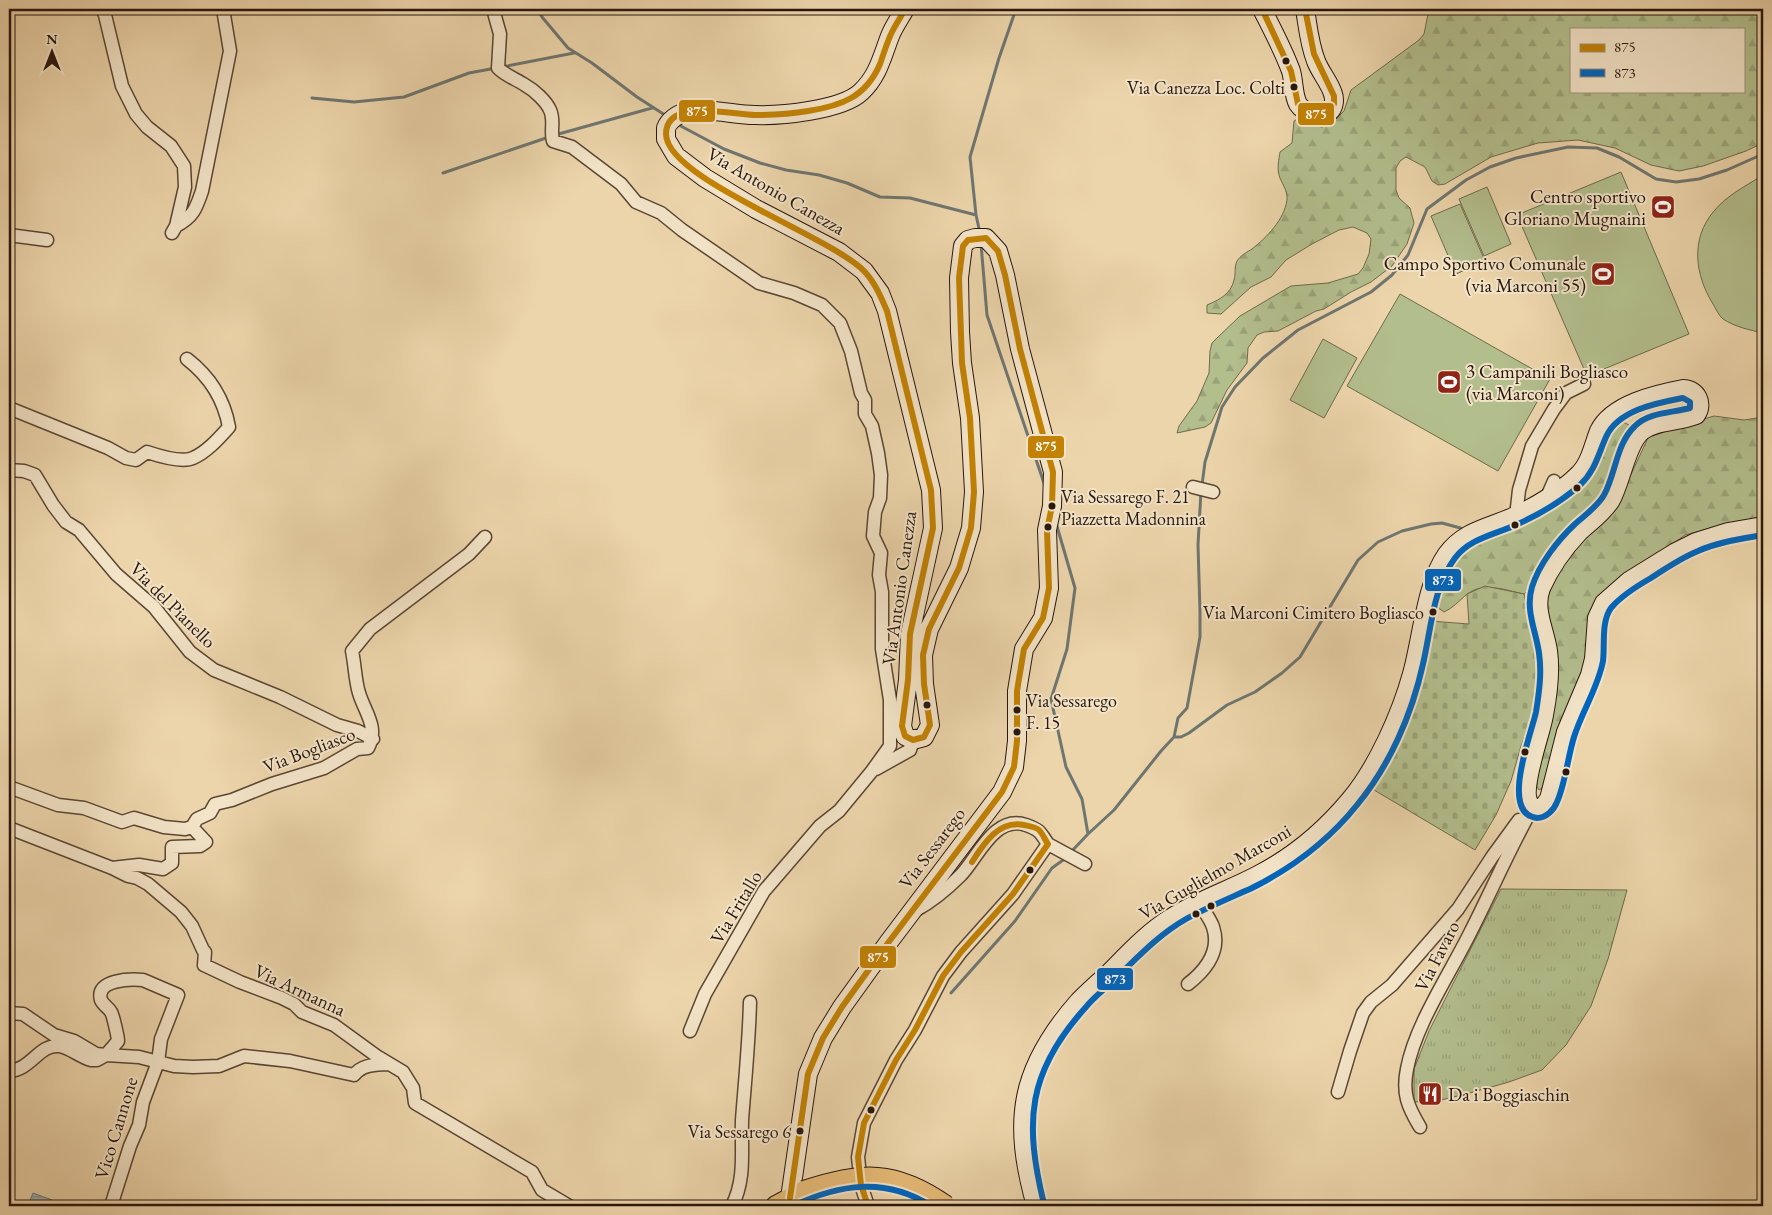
<svg xmlns="http://www.w3.org/2000/svg" width="1772" height="1215" font-family="'EB Garamond',serif">
<style>
.grass{fill:url(#grass-tufts);stroke:#6e6a4d}
.forest{fill:url(#forest-firs);stroke:#6e6a4d;fill-rule:evenodd}
.cemetery{fill:url(#cemetery-stones);stroke:#6e6a4d}
.garden{fill:#b3be8d;stroke:#6e6a4d}
.water{fill:url(#water-rules);stroke:#6e7671}
.lines{fill:none;stroke-linecap:round;stroke-linejoin:round}
.stream{stroke:#6e7671;stroke-width:3}
.street-casing{stroke:#594634;stroke-width:15}
.secondary-casing{stroke:#28160d;stroke-width:20}
.primary-casing{stroke:#28160d;stroke-width:22}
.street{stroke:#f3e4c8;stroke-width:12}
.secondary{stroke:#f3e4c8;stroke-width:18}
.primary{stroke:#e6ba76;stroke-width:20}
.primary-bridge-casing{stroke:#28160d;stroke-width:22;stroke-linecap:butt}
.primary-bridge{stroke:#e6ba76;stroke-width:20}
.bus-1-casing{stroke:#f3e4c8;stroke-width:10}
.bus-2-casing{stroke:#f3e4c8;stroke-width:10}
.bus-1{stroke:#c38203;stroke-width:6}
.bus-2{stroke:#0065bd;stroke-width:6}
.bus-dot{fill:#28160d;stroke:#f3e4c8;stroke-width:2}
.labels{text-anchor:middle;dominant-baseline:central;stroke-width:4;stroke-linejoin:round;paint-order:stroke}
.bus-label{font-size:18px;fill:#28160d;stroke:#f3e4c8;text-anchor:end}
.street-label{font-size:19px;fill:#28160d;stroke:#f3e4c8}
.poi-label{font-size:19px;fill:#28160d;stroke:#f3e4c8;text-anchor:end}
.line-badge{stroke:#f3e4c8;stroke-width:2}
.badge-label{font-size:14px;text-anchor:middle;font-weight:bold;fill:#fff}
</style>
<defs>
<pattern id="grass-tufts" width="24" height="20" patternUnits="userSpaceOnUse" patternTransform="scale(1.25)"><rect width="24" height="20" fill="#b3be8d"/><path d="M3 7l-1-3M5 7V3M7 7l1-3M15 17l-1-3M17 17v-4M19 17l1-3" fill="none" stroke="#9aa378"/></pattern>
<pattern id="forest-firs" width="22" height="20" patternUnits="userSpaceOnUse" patternTransform="scale(1.25)"><rect width="22" height="20" fill="#b3be8d"/><path d="M5 1l3.5 6h-7zM16 11l3.5 6h-7z" fill="#9aa378"/></pattern>
<pattern id="cemetery-stones" width="16" height="16" patternUnits="userSpaceOnUse" patternTransform="scale(1.25)"><rect width="16" height="16" fill="#b3be8d"/><path d="M2 7V4a2 2 0 0 1 4 0v3zM10 15v-3a2 2 0 0 1 4 0v3z" fill="#9aa378"/></pattern>
<pattern id="water-rules" width="6" height="5" patternUnits="userSpaceOnUse" patternTransform="scale(1.25)"><rect width="6" height="5" fill="#9db6b3"/><path d="M0 2.5h6" fill="none" stroke="#809390"/></pattern>
</defs>
<rect width="100%" height="100%" fill="#edd5ab"/>
<filter id="stains"><feTurbulence type="fractalNoise" baseFrequency=".004" numOctaves="4"/><feColorMatrix values="0 0 0 0 .2 0 0 0 0 .09 0 0 0 0 .02 0 0 0 .5 -.17"/></filter>
<radialGradient id="worn" r=".72"><stop offset=".6" stop-color="#630" stop-opacity="0"/><stop offset="1" stop-color="#630" stop-opacity=".3"/></radialGradient>
<path class="grass" d="M1501,889L1627,890L1608,959L1591,1006L1566,1045L1542,1070L1509,1082L1466,1094L1437,1101L1414,1102V1069L1429,1031Z"/>
<path class="forest" d="M1429,9H1763V143L1746,151L1703,166L1679,171L1651,165L1615,148L1578,140L1538,143L1491,157L1445,184L1438,185L1432,181L1425,167L1406,157L1400,161L1396,168V190L1399,198L1410,208L1414,223L1407,244L1392,266L1371,282L1351,292L1324,309L1316,311L1278,331L1264,332L1257,335L1248,348L1247,363L1227,390L1211,423L1205,427L1177,433L1179,426L1197,401L1209,373L1210,351L1212,343L1217,338L1240,316L1291,286L1328,283L1358,274L1363,268L1369,254L1371,239L1367,233L1353,227L1339,230L1312,244L1286,260L1271,277L1251,287L1221,314L1207,313V305C1219,300 1231,294 1234,280C1236,274 1234,267 1237,261C1240,256 1247,252 1252,249C1267,237 1284,220 1287,200C1288,190 1281,183 1279,175C1277,167 1279,159 1280,152L1292,143L1294,121L1300,117L1309,124L1322,127L1333,122L1344,111L1351,90L1419,40L1424,34ZM1571,29H1743V91H1571Z
M1714,416L1744,420L1763,417V517L1734,522L1685,535L1601,597L1590,664L1546,781L1542,788L1539,790L1537,787V773L1552,721L1557,691V659L1548,618L1546,601L1557,574L1569,554L1618,502L1648,438L1654,434Z
M1619,420L1629,425L1633,431L1606,497L1534,585L1524,594C1505,590 1483,581 1466,595C1459,601 1453,608 1444,612L1431,603L1443,568L1465,547L1500,532L1552,505L1608,429Z"/>
<path class="cemetery" d="M1485,586L1524,594L1541,664L1532,717L1521,746L1511,781L1496,815L1475,850L1369,787L1430,621L1469,624L1467,594Z"/>
<path class="garden" d="M1621,172L1689,334L1587,376L1517,215Z
M1763,175V333C1750,330 1735,327 1723,319C1719,316 1716,309 1713,304C1695,275 1690,239 1714,211C1727,195 1746,186 1763,175Z
M1487,187L1511,244L1484,256L1459,199Z
M1460,204L1485,261L1456,274L1431,216Z
M1400,294L1550,379L1498,471L1347,386Z
M1323,339L1357,358L1324,418L1290,400Z"/>
<path class="water" d="M33,1193L52,1200L50,1206H38L29,1203Z"/>
<g class="lines">
<path class="stream" d="M537,9L542,17L568,48L592,63L637,97L668,117
M502,67L574,53
M312,98L354,102L404,97L469,73L496,68
M677,124L724,149L760,163L786,170L819,175L847,183L880,197L910,198L976,215
M555,135L652,108
M443,173L549,137
M980,233L976,215L970,157L999,58L1016,9
M981,244L987,315L1045,486
M1202,485L1205,462L1222,407L1235,387L1263,358L1298,330L1371,292L1392,275L1408,255L1427,209L1466,180L1490,167L1516,158L1568,147L1597,148L1619,157L1656,179L1676,182L1699,179L1727,170L1763,154
M1056,523L1075,588L1067,649L1051,699L1066,767L1082,799L1088,834L1070,853
M1174,737H1181L1189,733L1227,705L1255,692L1282,673L1300,657L1358,560L1378,542L1402,531L1431,524L1442,523L1464,529
M1088,834L1114,810L1161,751L1174,737L1178,718L1187,708L1200,637V612L1198,545L1201,491
M951,993L1015,921L1052,868L1066,858"/>
<defs>
<path id="street" d="M102,9L105,15L122,86L136,114L147,127L171,146L184,166L185,187L176,226L172,233
M493,9L500,34L498,68C506,76 516,79 525,85C534,90 546,101 550,110C555,121 550,130 553,141L572,147L621,184L636,202L661,213L682,230L759,283L794,293L822,305L840,323L851,351L861,393L865,400V414L872,426L878,453L881,475L880,498L875,512L873,536L881,553L879,575L882,592V649L890,700V746L872,771L839,811L820,826L764,891L705,994L690,1031
M176,226C193,217 196,209 202,191L230,51L223,9
M9,235L47,240
M9,408L108,448L126,458L136,460L147,452C159,456 182,463 193,458C207,452 219,438 229,427C224,399 209,376 187,359
M9,470L24,471L35,475L53,505L66,522L79,530L116,574L154,607L190,652L214,670L280,697L337,725L358,731L373,739
M1193,487L1213,492
M1547,497L1554,481
M1516,516L1519,490L1532,446L1554,409L1566,393L1584,384
M876,769L910,750L913,740
M9,787L58,805L84,808L122,822L134,818L164,827L185,829L192,827L197,819L210,813L215,804L232,800L272,784L324,768L357,749L368,748C379,727 365,713 359,693C355,680 355,665 352,651L370,629L469,554L485,537
M9,828L112,868L128,876L137,878L148,884L181,912L192,926L203,950L205,952L204,965L240,982L282,998L294,1004L302,1012L334,1025L378,1057L403,1072L413,1088L415,1103L532,1172L542,1190L569,1206
M1048,844L1085,864
M112,868L139,865L163,869L172,863V847L200,846L206,842L192,827
M1188,984C1206,970 1221,951 1213,927C1210,918 1203,910 1199,903
M9,1013L23,1014L54,1035L74,1041L96,1054L106,1055L118,1041C118,1037 113,1015 111,1012C108,1007 103,1005 101,1000C95,979 131,979 143,980L178,995L161,1039L158,1062L143,1102L139,1125L130,1146L111,1206
M9,1071C31,1070 39,1044 59,1046C69,1047 80,1057 91,1060H97L106,1055L139,1057L174,1066L193,1067L219,1066L244,1056L290,1061L354,1075C363,1064 375,1065 388,1064
M1338,1092L1350,1051L1363,1013L1371,1002L1392,985L1458,909L1492,857L1519,820
M1420,1127C1408,1107 1402,1094 1407,1069C1415,1025 1451,972 1471,931C1492,890 1510,847 1533,807
M732,1206C746,1179 741,1150 742,1120C745,1081 749,1042 750,1002
M868,1206L861,1185L858,1157L864,1123L896,1060L915,1030L943,976L961,952L1013,894L1048,844C1040,832 1040,830 1026,825C995,814 978,857 961,875C947,889 933,901 916,910"/>
<path id="secondary" d="M1262,9C1272,29 1283,49 1291,71C1294,81 1293,95 1298,104C1304,113 1319,118 1329,112C1334,108 1335,100 1333,94C1330,83 1320,72 1316,61C1309,43 1308,27 1305,9
M790,1198L808,1074L823,1038L842,1007L888,943L1002,792L1014,767L1017,741V691L1024,649L1043,618L1049,588L1047,530L1052,506L1053,472L1020,349L1005,275L998,251L986,238H975L968,240L963,246L959,278L960,332L962,363L970,418L974,492L971,528L959,568L929,629L923,655L924,684L930,725L924,737L913,740L905,736L902,726L908,680L910,634L933,528L931,490L887,311L880,293L864,271L839,252L756,209L705,178L676,156L666,139V128C669,120 678,114 686,112C708,107 733,115 755,115C781,116 842,110 861,92C878,76 882,57 890,36C894,26 900,18 905,9
M1036,1206C1012,1121 1019,1069 1079,1001C1088,992 1098,983 1108,974C1128,954 1147,933 1171,918C1198,900 1230,890 1258,875C1293,857 1325,830 1350,800C1377,768 1401,714 1412,674C1422,638 1426,583 1447,554C1465,530 1489,528 1515,516C1533,508 1563,490 1577,476C1590,465 1593,446 1599,431C1612,404 1657,394 1683,389C1697,389 1704,404 1696,415C1679,422 1656,420 1642,431C1627,443 1621,482 1611,500C1603,513 1590,522 1579,532C1564,548 1550,568 1541,588C1533,609 1545,630 1548,651C1551,672 1548,694 1544,715C1541,734 1520,788 1529,803C1531,807 1535,808 1538,809L1543,807L1549,799L1566,732L1590,675L1594,659L1597,618L1604,603L1629,581L1676,552L1696,542L1728,532L1763,526"/>
<path id="primary" d="M776,1206L804,1191"/>
</defs>
<use href="#street" class="street-casing"/>
<use href="#secondary" class="secondary-casing"/>
<use href="#primary" class="primary-casing"/>
<use href="#street" class="street"/>
<use href="#secondary" class="secondary"/>
<use href="#primary" class="primary"/>
<defs>
<path id="primary-bridge" d="M804,1191C862,1172 895,1170 946,1206"/>
</defs>
<use href="#primary-bridge" class="primary-bridge-casing"/>
<use href="#primary-bridge" class="primary-bridge"/>
<defs>
<path id="bus-1" d="M1262,9L1291,71L1298,104L1304,110L1316,114H1325L1331,110L1334,104V96L1314,54L1305,9
M790,1198L808,1074L823,1038L842,1007L888,943L1002,792L1014,767L1017,741V691L1024,649L1043,618L1049,588L1047,530L1052,506L1053,472L1020,349L1005,275L998,251L986,238L968,240L963,246L959,278L962,363L970,418L974,492L971,528L959,568L929,629L923,655L924,684L930,725L924,737L913,740L905,736L902,726L908,680L910,634L933,528L931,490L887,311C881,297 875,283 865,272C833,237 666,179 666,134C666,97 733,115 755,115C773,115 791,114 808,111C841,106 866,97 880,64C884,53 887,42 892,32C896,24 901,17 905,9
M868,1206L861,1185L858,1157L864,1123L896,1060L915,1030L943,976L961,952L1013,894L1048,844C1045,840 1043,834 1039,830C1036,827 1029,826 1024,825C999,820 984,843 972,862"/>
<path id="bus-2" d="M1044,1204C1024,1122 1027,1072 1086,1007C1094,997 1105,989 1114,980C1137,958 1158,935 1186,919C1208,907 1230,898 1252,888C1292,868 1329,840 1357,805C1390,765 1412,714 1423,664C1431,630 1433,587 1455,558C1470,538 1497,534 1518,524C1540,514 1562,501 1580,485C1595,471 1598,455 1606,437C1618,410 1657,403 1683,398L1690,402V408C1672,413 1649,412 1635,426C1616,444 1616,473 1604,495C1597,507 1585,515 1575,524C1558,540 1539,564 1532,587C1525,610 1536,631 1539,653C1542,673 1539,693 1536,712C1532,732 1499,814 1537,818C1546,818 1554,810 1557,802C1565,785 1568,756 1574,737C1582,711 1598,688 1603,661C1605,644 1601,622 1611,608C1621,596 1637,586 1651,578C1666,568 1681,558 1698,551C1718,542 1741,539 1763,535
M793,1206C839,1184 886,1177 931,1206"/>
</defs>
<use href="#bus-1" class="bus-1-casing"/>
<use href="#bus-2" class="bus-2-casing"/>
<use href="#bus-1" class="bus-1"/>
<use href="#bus-2" class="bus-2"/>
</g>
<defs>
<symbol id="stadium-square" viewBox="-11 -11 22 22"><rect x="-9" y="-9" width="18" height="18" rx="4" fill="#8f2418" stroke="#f3e4c8"/><path d="M0-5a6.5 5 0 1 0 0 10a6.5 5 0 1 0 0-10ZM-3.5-1.8h7v3.6h-7Z" fill="#fff"/></symbol>
<symbol id="restaurant-square" viewBox="-11 -11 22 22"><rect x="-9" y="-9" width="18" height="18" rx="4" fill="#8f2418" stroke="#f3e4c8"/><path d="M-5-6h1v4h1v-4h1v4h1v-4h1v5L-1.5 .5V6h-2V.5L-5-1ZM5-6V6H3V1.5H1.5Q1.5-4 5-6Z" fill="#fff"/></symbol>
</defs>
<g fill-rule="evenodd">
<use href="#stadium-square" x="1649" y="193" width="28" height="28"/>
<use href="#stadium-square" x="1589" y="260" width="28" height="28"/>
<use href="#stadium-square" x="1435" y="368" width="28" height="28"/>
<use href="#restaurant-square" x="1416" y="1080" width="28" height="28"/>
</g>
<g class="bus-dot">
<circle cx="1286" cy="61" r="4.5"/>
<circle cx="1294" cy="87" r="4.5"/>
<circle cx="1577" cy="488" r="4.5"/>
<circle cx="1052" cy="506" r="4.5"/>
<circle cx="1515" cy="525" r="4.5"/>
<circle cx="1048" cy="527" r="4.5"/>
<circle cx="1433" cy="612" r="4.5"/>
<circle cx="927" cy="705" r="4.5"/>
<circle cx="1017" cy="710" r="4.5"/>
<circle cx="1017" cy="732" r="4.5"/>
<circle cx="1525" cy="752" r="4.5"/>
<circle cx="1566" cy="772" r="4.5"/>
<circle cx="1030" cy="870" r="4.5"/>
<circle cx="1211" cy="906" r="4.5"/>
<circle cx="1196" cy="914" r="4.5"/>
<circle cx="871" cy="1110" r="4.5"/>
<circle cx="800" cy="1131" r="4.5"/>
</g>
<g class="labels">
<g class="bus-label">
<text x="1285" y="87">Via Canezza Loc. Colti</text>
<text x="1061" y="496" text-anchor="start">Via Sessarego F. 21<tspan x="1061" dy="22">Piazzetta Madonnina</tspan></text>
<text x="1424" y="612">Via Marconi Cimitero Bogliasco</text>
<text x="1026" y="700" text-anchor="start">Via Sessarego<tspan x="1026" dy="22">F. 15</tspan></text>
<text x="791" y="1131">Via Sessarego 6</text>
</g>
<g class="street-label">
<text transform="translate(776 191) rotate(30)">Via Antonio Canezza</text>
<text transform="translate(899 588) rotate(-82)">Via Antonio Canezza</text>
<text transform="translate(173 605) rotate(45)">Via del Pianello</text>
<text transform="translate(309 750) rotate(-21)">Via Bogliasco</text>
<text transform="translate(932 848) rotate(-53)">Via Sessarego</text>
<text transform="translate(1215 872) rotate(-30)">Via Guglielmo Marconi</text>
<text transform="translate(736 907) rotate(-59)">Via Fritallo</text>
<text transform="translate(1437 956) rotate(-63)">Via Favaro</text>
<text transform="translate(300 990) rotate(25)">Via Armanna</text>
<text transform="translate(116 1128) rotate(-73)">Vico Cannone</text>
</g>
<g class="poi-label">
<text x="1646" y="196">Centro sportivo<tspan x="1646" dy="22">Gloriano Mugnaini</tspan></text>
<text x="1586" y="263">Campo Sportivo Comunale<tspan x="1586" dy="22">(via Marconi 55)</tspan></text>
<text x="1466" y="371" text-anchor="start">3 Campanili Bogliasco<tspan x="1466" dy="22">(via Marconi)</tspan></text>
<text x="1448" y="1094" text-anchor="start">Da i Boggiaschin</text>
</g>
</g>
<g class="line-badge">
<rect x="678" y="99" width="38" height="24" rx="5" fill="#c38203"/>
<rect x="1297" y="102" width="38" height="24" rx="5" fill="#c38203"/>
<rect x="1027" y="435" width="38" height="24" rx="5" fill="#c38203"/>
<rect x="1424" y="568" width="38" height="24" rx="5" fill="#0065bd"/>
<rect x="859" y="945" width="38" height="24" rx="5" fill="#c38203"/>
<rect x="1096" y="967" width="38" height="24" rx="5" fill="#0065bd"/>
</g>
<g class="badge-label">
<text x="697" y="116">875</text>
<text x="1316" y="119">875</text>
<text x="1046" y="451">875</text>
<text x="1443" y="585">873</text>
<text x="878" y="962">875</text>
<text x="1115" y="984">873</text>
</g>
<rect width="1772" height="1215" fill="none" stroke="#edd5ab" stroke-width="30"/>
<rect x="10" y="10" width="1752" height="1195" fill="none" stroke="#28160d" stroke-width="2.5"/>
<rect x="15" y="15" width="1742" height="1185" fill="none" stroke="#28160d"/>
<rect x="1570" y="28" width="175" height="65" fill="#f3e4c8" stroke="#a2927d"/>
<rect x="1580" y="44" width="25" height="8" fill="#c38203" stroke="#a2927d"/>
<text x="1614" y="52" font-size="15" fill="#28160d">875</text>
<rect x="1580" y="69" width="25" height="8" fill="#0065bd" stroke="#a2927d"/>
<text x="1614" y="78" font-size="15" fill="#28160d">873</text>
<g transform="translate(52 52)" stroke="#f3e4c8" stroke-width="4" paint-order="stroke">
<path d="M0-4L9 19L0 12L-9 19Z" fill="#28160d"/>
<text y="-8" font-size="14" font-weight="bold" text-anchor="middle" fill="#28160d">N</text>
</g>
<rect width="100%" height="100%" filter="url(#stains)"/>
<rect width="100%" height="100%" fill="url(#worn)"/>
</svg>
